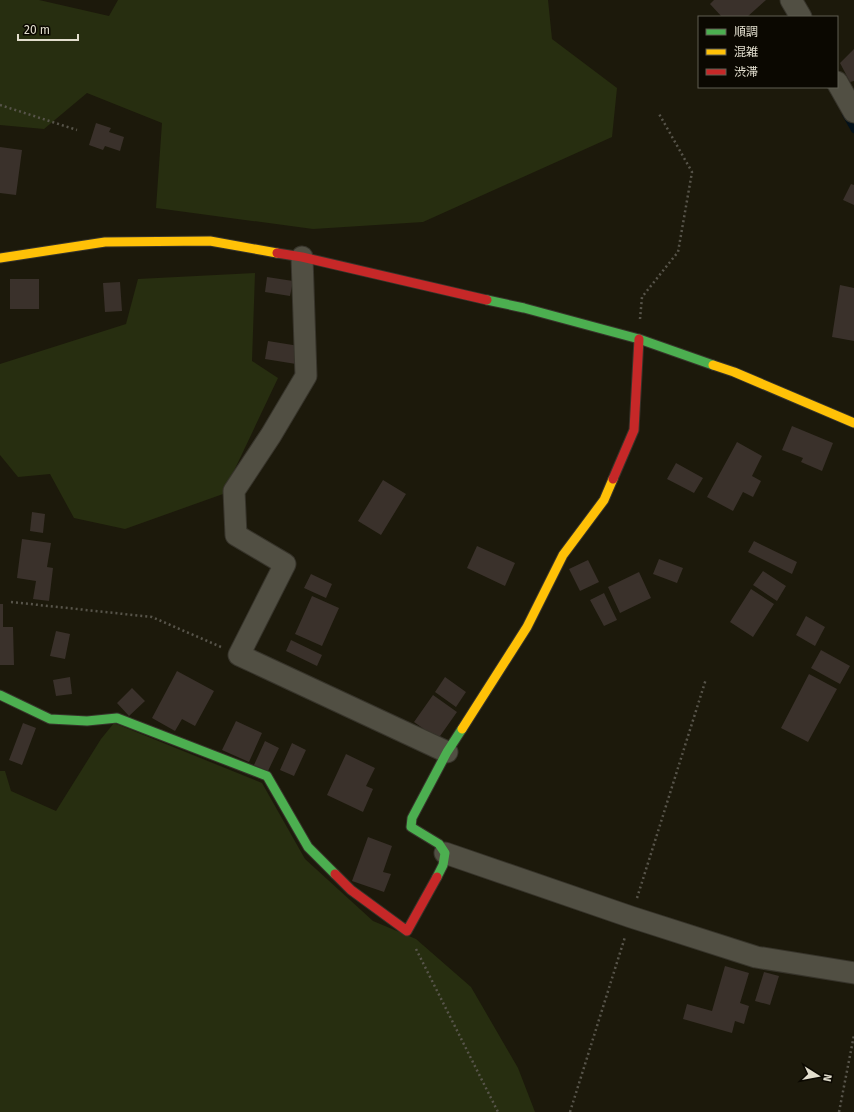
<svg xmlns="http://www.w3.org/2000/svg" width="854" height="1112" font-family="'Fira Sans','Noto Sans JP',sans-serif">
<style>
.green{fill:#272e10}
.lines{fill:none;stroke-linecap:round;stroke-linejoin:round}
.stream{stroke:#03111b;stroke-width:6}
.building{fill:#3a312b}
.street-casing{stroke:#37342b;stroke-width:23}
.fast-casing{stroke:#37342b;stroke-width:11}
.slow-casing{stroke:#37342b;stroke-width:11}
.jam-casing{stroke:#37342b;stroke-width:11}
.path{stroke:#57544a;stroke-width:2.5;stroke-dasharray:2 3;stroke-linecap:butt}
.street{stroke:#514f43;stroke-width:21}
.fast{stroke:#4caf50;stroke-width:9}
.slow{stroke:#ffc107;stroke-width:9}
.jam{stroke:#c62828;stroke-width:9}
</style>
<rect width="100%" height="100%" fill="#1c190b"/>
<path class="green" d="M0,0H39L109,16L118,0H548L552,39L617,88L612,137L423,222L313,229L156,208L162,123L87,93L44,129L0,125Z
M255,273L252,361L278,378L223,494L125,529L74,518L50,474L18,477L0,455V364L126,324L138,279Z
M114,723L262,783L305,859L373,921L416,939L471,987L518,1068L535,1112H0V771H5L11,791L56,811L101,739Z"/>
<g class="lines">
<path class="stream" d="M845,114L854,130"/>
</g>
<path class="building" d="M714,0H766L747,17H722L710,4Z
M854,49V81L850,82L840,63Z
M96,123L111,128L109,132L124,137L120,151L105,146L103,150L89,145Z
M0,147L22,150L16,195L0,193Z
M851,184L854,185V205L843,200Z
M267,277L293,281L290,296L265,292Z
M10,279H39V309H10Z
M120,282L122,311L105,312L103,283Z
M840,285L854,288V341L832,337Z
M268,341L299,346L296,364L265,359Z
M792,426L833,443L822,471L801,462L803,458L782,450Z
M737,442L762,456L752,476L761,481L753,497L743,492L733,511L707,497Z
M676,463L703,478L694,493L667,479Z
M383,480L406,494L381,535L358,521Z
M32,512L45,514L43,533L30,531Z
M22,539L51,543L47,567L53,568L49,601L33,599L36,581L17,578Z
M754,541L797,562L792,574L748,552Z
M477,546L515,563L505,586L467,568Z
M659,559L683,568L677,583L653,574Z
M588,560L599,582L580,591L569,569Z
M763,571L786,586L777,601L753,585Z
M639,572L651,598L620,613L608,587Z
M311,574L332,584L326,598L304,588Z
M751,589L774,604L753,637L730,622Z
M604,593L617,620L604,626L590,600Z
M312,596L339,608L322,646L295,634Z
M0,604H3V627H13L14,665H0Z
M806,616L825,627L815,646L796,635Z
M56,631L70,634L65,659L50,656Z
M291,640L322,655L317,666L286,651Z
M821,650L850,666L840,684L811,668Z
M177,671L214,691L195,726L182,719L175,731L152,718Z
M809,674L837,689L808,742L781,728Z
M70,677L72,694L56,696L53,680Z
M445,677L466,692L456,707L435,692Z
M132,688L145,701L129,716L117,703Z
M433,695L457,712L438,739L414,722Z
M236,721L262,733L249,762L222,750Z
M23,723L36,728L22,765L9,760Z
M265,741L279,748L268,771L254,765Z
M292,743L306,750L294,776L280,770Z
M346,754L375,768L366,786L373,789L363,812L327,795Z
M368,837L392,846L383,872L391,874L384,892L352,881Z
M725,966L749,973L740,1003L749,1006L744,1024L735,1021L732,1033L683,1019L687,1004L712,1011Z
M764,972L779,976L770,1005L755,1001Z"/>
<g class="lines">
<defs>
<path id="street" d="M791,0L801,17
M837,82L854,112
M302,257L306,376L271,435L234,491L236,535L285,564L239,655L447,752
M445,853L631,917L756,957L854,973"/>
<path id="fast" d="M487,300L524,308L639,339L713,365
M0,695L50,719L87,721L117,718L267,776L308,847L335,874
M437,877L443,865L445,853L439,844L411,827L412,818L447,752L462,729"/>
<path id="slow" d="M0,258L105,242L210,241L277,253
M713,365L734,372L854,423
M462,729L527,627L563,555L604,500L613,479"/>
<path id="jam" d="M277,253L302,257L487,300
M613,479L634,430L639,339
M335,874L351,890L407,931L437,877"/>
</defs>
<use href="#street" class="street-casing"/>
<use href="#fast" class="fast-casing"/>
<use href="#slow" class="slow-casing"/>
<use href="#jam" class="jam-casing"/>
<path class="path" d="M0,105L77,130
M640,319L642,297L678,252L692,172L658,112
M11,602L152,617L221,647
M637,898L706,679
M416,949L498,1112
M570,1112L625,937
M839,1112L854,1035"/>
<use href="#street" class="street"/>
<use href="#fast" class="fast"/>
<use href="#slow" class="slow"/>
<use href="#jam" class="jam"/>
</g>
<rect x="698" y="16" width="140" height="72" fill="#0b0801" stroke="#615e53"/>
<rect x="706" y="29" width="20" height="6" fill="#4caf50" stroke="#615e53"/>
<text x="734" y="36" font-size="12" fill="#e2dece">順調</text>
<rect x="706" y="49" width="20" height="6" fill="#ffc107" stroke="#615e53"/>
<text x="734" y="56" font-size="12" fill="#e2dece">混雑</text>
<rect x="706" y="69" width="20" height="6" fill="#c62828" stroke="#615e53"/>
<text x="734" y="76" font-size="12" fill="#e2dece">渋滞</text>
<g transform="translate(818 1076) rotate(101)" stroke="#0b0801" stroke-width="3" paint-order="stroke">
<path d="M0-3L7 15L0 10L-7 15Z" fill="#e2dece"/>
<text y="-6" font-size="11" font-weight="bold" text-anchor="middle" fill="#e2dece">N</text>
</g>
<path d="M18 34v6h60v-6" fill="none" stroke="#e2dece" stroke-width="2"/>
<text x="24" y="34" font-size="12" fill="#e2dece" stroke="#0b0801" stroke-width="3" paint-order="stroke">20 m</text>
</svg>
